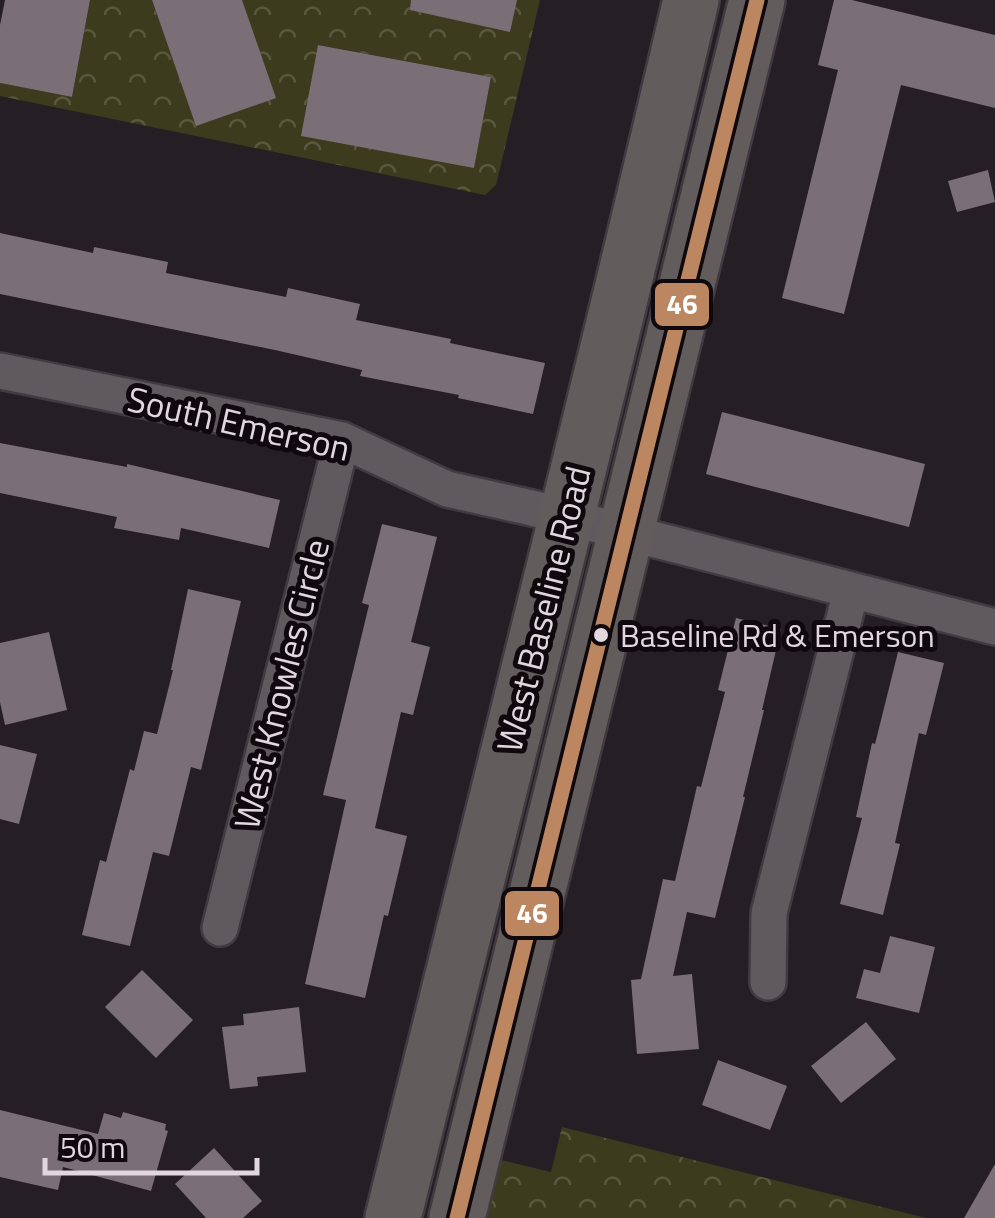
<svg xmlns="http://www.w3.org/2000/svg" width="995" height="1218" font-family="'Titillium Web',sans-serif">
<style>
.park{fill:url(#park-crowns);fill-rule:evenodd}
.building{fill:#7a6e77}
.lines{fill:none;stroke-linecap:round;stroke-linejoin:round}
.minor-casing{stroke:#413a40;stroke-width:40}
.primary-casing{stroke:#413a40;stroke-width:60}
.minor{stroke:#60595e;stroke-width:35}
.primary{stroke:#625d5c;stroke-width:55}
.bus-1-casing{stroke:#0f080d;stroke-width:22}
.bus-1{stroke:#bb8660;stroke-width:15}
.bus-dot{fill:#e2d7df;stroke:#0f080d;stroke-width:4}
.labels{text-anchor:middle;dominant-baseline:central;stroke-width:10;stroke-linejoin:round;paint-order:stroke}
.bus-label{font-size:32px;fill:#e2d7df;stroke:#0f080d;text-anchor:start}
.street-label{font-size:35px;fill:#e2d7df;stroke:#0f080d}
.line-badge{stroke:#0f080d;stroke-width:4}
.badge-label{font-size:28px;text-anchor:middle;font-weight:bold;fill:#fff}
</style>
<defs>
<pattern id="park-crowns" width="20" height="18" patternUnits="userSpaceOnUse" patternTransform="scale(2.5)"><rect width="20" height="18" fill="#3d3b1d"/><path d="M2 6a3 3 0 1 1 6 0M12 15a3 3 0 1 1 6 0" fill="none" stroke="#59573d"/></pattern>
</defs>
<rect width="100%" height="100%" fill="#261e25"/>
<path class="park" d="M90,0H152L196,125L242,0H540L496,185L485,195L0,96V83L72,97ZM319,45L491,77L474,167L302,136Z
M562,1127L926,1218H486L501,1160L551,1172Z"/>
<path class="building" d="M5,0H90L72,97L0,83V25Z
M152,0H242L276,98L196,126Z
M411,0H517L510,32L410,10Z
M834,0H852L995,35V108L901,85L844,314L782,298L838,70L818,65Z
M318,45L491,77L474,168L301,136Z
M988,170L995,202L957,212L948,181Z
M0,233L93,253L94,247L168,262L166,273L286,297L288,288L360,304L356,320L451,339L450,343L545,363L533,414L458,398L459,395L360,376L362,370L275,350L0,294Z
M722,412L925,464L909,527L706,474Z
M0,443L127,467V464L280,500L269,548L181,528L179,540L114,528L117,517L0,493Z
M382,524L437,537L411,642L430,647L413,715L401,712L375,828L407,836L388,916L384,915L365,998L305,984L346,800L323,795L369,605L362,603Z
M188,589L241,601L201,770L191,767L169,856L153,852L130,946L82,935L100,860L106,862L130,769L134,771L144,731L157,734L173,670H171Z
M736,618L781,629L762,710H764L743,797H745L715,918L687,912L673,976L692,974L699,1049L637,1054L631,980L641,979L663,879L675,881L697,786L701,787L725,692L718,690Z
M49,632L67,710L5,725L0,702V643Z
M898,652L944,663L926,735L919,733L895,843L900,844L883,915L840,904L862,818L856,817L872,743L875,744Z
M0,745L37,754L19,824L0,819Z
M890,936L935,947L919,1013L856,998L864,969L880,973Z
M142,970L193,1020L156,1058L105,1007Z
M299,1007L306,1072L257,1077L258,1086L230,1089L222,1027L244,1025L243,1014Z
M866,1022L896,1059L841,1103L811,1066Z
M718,1060L787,1086L770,1130L702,1105Z
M0,1110L98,1134L104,1113L121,1118L123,1112L166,1124L165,1130L168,1131L151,1191L63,1167L58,1190L0,1177Z
M214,1148L262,1201L243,1218H206L175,1184Z
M995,1164V1218H964Z"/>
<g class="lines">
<defs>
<path id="minor" d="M0,371L342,440L447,489L532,508L995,627
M220,928L342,440
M768,982L769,913L851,591"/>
<path id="primary" d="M393,1218C493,812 596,407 691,0
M457,1218L757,0"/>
</defs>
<use href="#minor" class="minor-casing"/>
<use href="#primary" class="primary-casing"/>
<use href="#minor" class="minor"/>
<use href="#primary" class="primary"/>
<defs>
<path id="bus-1" d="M457,1218L757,0"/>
</defs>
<use href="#bus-1" class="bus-1-casing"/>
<use href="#bus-1" class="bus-1"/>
</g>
<circle class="bus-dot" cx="601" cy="635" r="9"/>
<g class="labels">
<g class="bus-label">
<text x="620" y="635">Baseline Rd &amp; Emerson</text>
</g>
<g class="street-label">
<text transform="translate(239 423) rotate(13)">South Emerson</text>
<text transform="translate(543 609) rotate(-76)">West Baseline Road</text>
<text transform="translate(281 684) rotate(-76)">West Knowles Circle</text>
</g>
</g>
<g class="line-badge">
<rect x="653" y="281" width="58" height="47" rx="10" fill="#bb8660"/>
<rect x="503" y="889" width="58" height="49" rx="10" fill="#bb8660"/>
</g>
<g class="badge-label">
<text x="682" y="314">46</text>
<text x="532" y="923">46</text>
</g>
<path d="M45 1158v15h212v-15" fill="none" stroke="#e2d7df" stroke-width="5"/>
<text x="60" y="1158" font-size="30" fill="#e2d7df" stroke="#0f080d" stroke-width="8" paint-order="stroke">50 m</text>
</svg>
